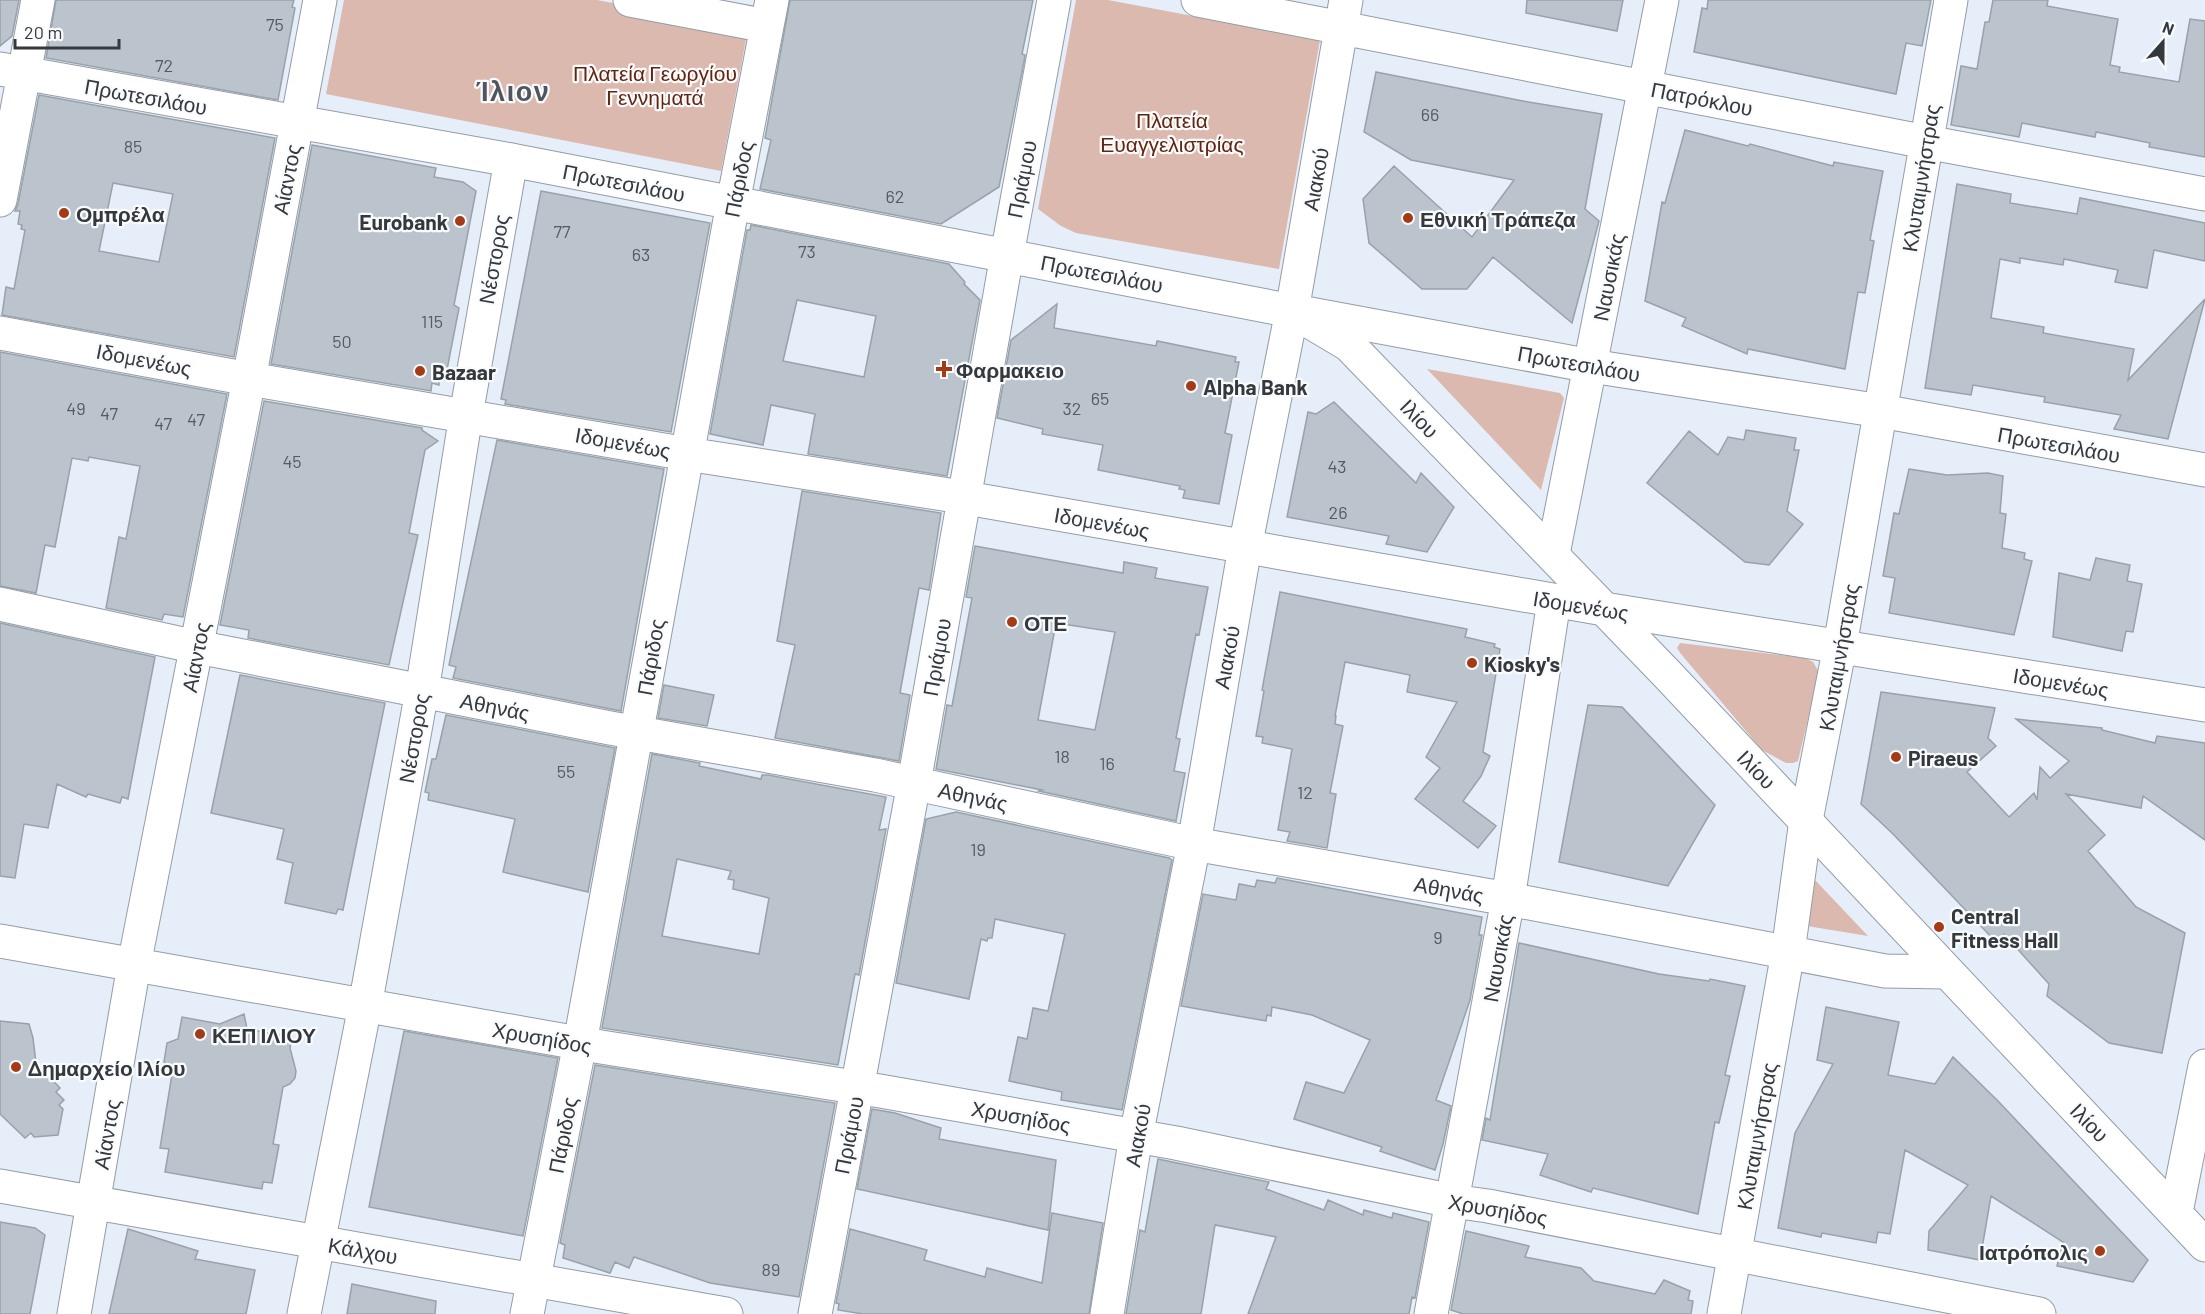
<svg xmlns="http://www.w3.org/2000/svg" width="2205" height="1314" font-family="Barlow,sans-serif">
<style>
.green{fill:#dbb9ae}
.building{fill:#bbc3cd;stroke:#99a1aa;stroke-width:1.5;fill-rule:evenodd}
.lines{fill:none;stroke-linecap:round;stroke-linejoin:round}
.street-casing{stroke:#949ca5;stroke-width:35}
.secondary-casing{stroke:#949ca5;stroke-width:35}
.street{stroke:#fff;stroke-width:33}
.secondary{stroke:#fff;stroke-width:33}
.poi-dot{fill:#a23b16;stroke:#f9fbfd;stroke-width:2}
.labels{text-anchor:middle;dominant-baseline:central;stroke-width:4.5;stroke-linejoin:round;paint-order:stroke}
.number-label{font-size:18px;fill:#565b60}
.park-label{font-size:21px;fill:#64230c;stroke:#f9fbfd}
.street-label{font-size:21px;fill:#35383c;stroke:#f9fbfd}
.poi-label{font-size:21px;font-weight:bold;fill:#35383c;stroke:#f9fbfd;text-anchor:start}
.district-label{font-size:27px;font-weight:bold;letter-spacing:1.5px;fill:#4e555e;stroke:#f9fbfd}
</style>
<rect width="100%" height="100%" fill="#e6eef9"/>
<path class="green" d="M344,0H597L748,29L721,171L326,94Z
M1076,0H1108L1320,40L1279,269L1076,233L1061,226L1038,209Z
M1427,369L1560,393L1564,398L1541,490Z
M1680,643L1805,658L1813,662L1819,672L1798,761L1793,763H1786L1762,750L1681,654L1677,648Z
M1815,880L1868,936L1807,926Z"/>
<path class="building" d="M0,0H19L12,36L0,46Z
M56,0H294L292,7L295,8L278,100L46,58Z
M790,0H1033L1022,54L1025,55L1024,62L999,187L941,224L760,189L771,140L765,138Z
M1527,0H1623L1617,31L1526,13Z
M1708,0H1931L1922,46L1906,43L1896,94L1694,52L1702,8L1707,9Z
M1993,0H2048L2047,6L2118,19L2110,65L2120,67L2119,72L2179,82L2190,19L2205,21V157L2149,147L2150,143L2096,132L2095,137L2022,123L2019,137L1951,125L1961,66L1977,69L1985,22H1989Z
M1376,72L1523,101L1602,114L1585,209L1599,221L1572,323L1493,257L1467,289H1422L1369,243L1363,199L1394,166L1472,237L1514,180L1411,160L1364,132Z
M39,95L275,138L234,357L2,315L6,287L14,289L25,230L21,229L22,225L18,224L20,211H15L18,204ZM113,183L173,194L159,262L99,251Z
M1685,130L1748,146L1750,144L1833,166L1834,162L1883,171L1870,240L1874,241L1865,293L1858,292L1845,369L1748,349L1747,354L1682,326L1686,318L1645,301L1662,202L1665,203Z
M312,145L436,168L434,177L463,182L476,191L454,305L459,308L445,380L439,379V385L432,383L431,391L271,364Z
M1957,184L2011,194L2010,203L2077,214L2080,198L2205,223V261L2154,250L2147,288L2115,282L2118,270L2064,259L2063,265L2020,258V263L2000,259L1991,318L2044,327L2043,333L2134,349L2128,380L2205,299L2168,439L2114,429L2121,415L2044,402L2045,397L1973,385L1971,395L1925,388Z
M541,191L710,223L671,432L505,404L506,400L501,399Z
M751,225L949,264L965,282L964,284L980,300L947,476L808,454L815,414L771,405L763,445L710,434L747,230H750ZM797,300L876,316L864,377L783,361Z
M1057,304L1054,328L1156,346L1157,341L1236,357L1235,362H1239L1225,433L1232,435L1219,504L1183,498L1185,490L1179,489L1180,486L1098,470L1103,445L1042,434L1043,429L997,418L1011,340Z
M0,352L227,394L183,617L164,614L162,620L106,608L119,537L126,539L140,466L89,457L88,461L72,458L55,547L45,545L36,593L0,586Z
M264,401L422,428V430L438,441L425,450L409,533L418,535L389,665L248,638L249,630L220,625Z
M1334,402L1416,483L1421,473L1454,507L1427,552L1386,544L1389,536L1287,517L1308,412L1316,414Z
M1746,430L1796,438L1794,450H1799L1787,511L1803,524L1769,565L1745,562L1647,483L1689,431L1718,455L1728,437L1744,440Z
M497,440L664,469L621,711L453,678L456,667L449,665Z
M1909,469L1947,475L1988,473L2003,476L2000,513L2006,514L2002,548L2025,553L2024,559L2032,561L2014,635L1889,613L1895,578L1883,576L1894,513L1899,514Z
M802,491L941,513L929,590L919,588L900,693L910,695L899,761L775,738L795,645L777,641Z
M975,546L1123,573L1124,562L1157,568L1155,578L1208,587L1199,635L1196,634L1176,738L1180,739L1174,771L1185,773L1176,821L1039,791L1042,790L936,769L947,705L952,706L972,598L966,597ZM1056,623L1115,632L1095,730L1038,720Z
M2096,558L2130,565L2127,581L2142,584L2133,632L2126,631L2122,651L2053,637L2059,573L2090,580Z
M1280,592L1467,629L1465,637L1495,644L1494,647L1500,649L1483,752L1490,756L1481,776L1463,801L1496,826L1478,848L1415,799L1440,768L1426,757L1457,702L1407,692L1410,675L1345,662L1335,716H1336L1335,724L1343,726L1330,793L1336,794L1327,848L1287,841L1290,832L1278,830L1292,749L1262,743L1263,737L1256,736L1264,691L1262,690Z
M0,623L155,657L128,799L122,797L120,803L88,794L86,797L57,784L48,828L24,824L15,878L0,876Z
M240,675L385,703L343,910L338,909L336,914L285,903L293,863L277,859L284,829L211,813Z
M664,685L714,695L707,726L658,718Z
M1881,692L1995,708L1988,738L1996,746L1967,772L2009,817L2034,793L2037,800L2040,767L2050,778L2069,761L2016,719L2102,728V730L2155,743L2157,736L2205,743V840L2143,796L2141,808L2066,794L2105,835L2088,851L2136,907L2185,933L2162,1053L2109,1043L2047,996L2049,984L2004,934L1996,942L1892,833L1861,804Z
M1588,705L1622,707L1715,805L1668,886L1559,862Z
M446,715L615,748L588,892L503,872L515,819L428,800L429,793L425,792L432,759H436Z
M652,754L700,763L699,766L761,779L762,775H768L886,797L879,830L886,829L859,975L855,974L838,1065L602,1028ZM677,859L731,871L728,879L734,880L733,889L769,898L759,954L662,936Z
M956,812L1169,858L1172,860L1122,1110L1061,1100L1062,1092L1009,1081L1018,1037L1027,1039L1033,1008L1048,1011L1065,934L995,919L992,938H988L987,941L981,939L969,999L896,983L926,819Z
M1277,878L1482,917L1479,935H1482L1470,1000L1436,1100L1451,1106L1443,1144L1435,1170L1380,1151L1382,1147L1294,1119L1306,1082L1344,1093L1370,1040L1312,1015L1272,1007L1271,1016L1267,1015L1266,1021L1181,1006L1203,894L1236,900L1239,884L1255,887L1257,880L1275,883Z
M1519,943L1659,974L1709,981L1710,979L1745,986L1725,1075L1730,1076L1719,1123L1715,1122L1698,1214L1593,1188L1591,1192L1540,1175L1548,1154L1482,1140L1486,1118L1490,1120Z
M1826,1007L1899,1022L1888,1075L1935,1084L1953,1057L1998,1101L2148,1260L2133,1282L2057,1266L2063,1242L1991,1196L1980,1260L1928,1250L1929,1231L1968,1185L1905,1150L1890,1234L1878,1232L1876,1243L1822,1233L1821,1237L1778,1228L1795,1133L1833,1064L1817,1060Z
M244,1014L247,1029L292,1037L290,1048L296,1071L295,1078L290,1084L283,1087L273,1144L279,1145L272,1183L263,1182L262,1189L165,1172L169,1149L160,1148L173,1068L164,1062L167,1043L178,1039L182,1017L220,1024Z
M0,1021L29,1024L33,1038L36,1063L60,1088L56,1092L64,1100L59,1105L63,1109L58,1135L34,1137L31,1133L25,1138L0,1114Z
M404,1031L558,1058L523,1236L369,1207Z
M595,1065L835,1103L799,1297L710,1283L634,1257L629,1268L615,1262L610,1273L563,1258L565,1245L560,1243Z
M872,1109L895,1113L941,1128L939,1139L1056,1160L1048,1230L857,1189Z
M1158,1159L1269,1182L1266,1189L1324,1210L1328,1200L1363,1215L1364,1210L1392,1218L1393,1213L1429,1222L1415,1298L1412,1297L1409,1314H1248L1276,1237L1215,1225L1201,1314H1126L1140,1230L1145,1232Z
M1052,1213L1103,1223L1089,1314H863L838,1310L839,1304L836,1303L850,1229L927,1250L924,1260L985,1277L987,1268L1042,1283Z
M0,1222L35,1228L45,1235L30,1314H0Z
M128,1229L198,1251L195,1259L255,1270L246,1314H109Z
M1466,1231L1529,1246L1525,1257L1581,1268L1594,1281L1655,1294L1664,1280L1690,1291L1688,1300L1693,1301L1691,1314H1463L1451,1310Z
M352,1284L436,1301L435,1314H347Z"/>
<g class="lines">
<defs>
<path id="street" d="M630,0L767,26
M1198,0L1926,142L2205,194
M733,203L772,0
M1294,311L1591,366L1881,411L2205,470
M1553,554L1662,0
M0,604L197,647L422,691L610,728L875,775L1194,844L1508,899L1885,971L1947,972
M1604,609L2205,705
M0,941L601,1047L880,1091L1176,1143L1452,1201L1488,1206L2039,1314
M0,1186L726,1314
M2176,1212L2205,1066
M74,1314L134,965L249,379L320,0
M304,1314L365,1006L422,691L466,415L511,160
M1107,1314L1136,1136L1194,844L1245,547L1292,311L1346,0
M1431,1314L1508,899L1554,601
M1724,1314L1788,952L1806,820L1840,646L1951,0"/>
<path id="secondary" d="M0,69L511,160L1292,311L1349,345L1667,674L2205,1245
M0,200L38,0
M0,333L249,379L687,454L943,494L1604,609
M527,1314L580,1043L733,203
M815,1314L914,783L1007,255L1054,0"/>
</defs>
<use href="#street" class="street-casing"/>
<use href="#secondary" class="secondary-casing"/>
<use href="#street" class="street"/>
<use href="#secondary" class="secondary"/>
</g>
<g class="poi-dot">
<circle cx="64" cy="213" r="6"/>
<circle cx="1408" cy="218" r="6"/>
<circle cx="460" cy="221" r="6"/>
<path d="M941 360h6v6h6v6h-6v6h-6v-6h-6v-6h6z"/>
<circle cx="420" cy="371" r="6"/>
<circle cx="1191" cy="386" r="6"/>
<circle cx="1012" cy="622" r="6"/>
<circle cx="1472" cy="663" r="6"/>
<circle cx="1896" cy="757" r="6"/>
<circle cx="1939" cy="927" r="6"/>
<circle cx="200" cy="1034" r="6"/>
<circle cx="16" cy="1067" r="6"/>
<circle cx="2100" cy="1251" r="6"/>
</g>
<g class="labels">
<g class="number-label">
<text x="275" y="24">75</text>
<text x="164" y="65">72</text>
<text x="1430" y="114">66</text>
<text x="133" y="146">85</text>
<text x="895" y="196">62</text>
<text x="562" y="231">77</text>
<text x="807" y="251">73</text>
<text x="641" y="254">63</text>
<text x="432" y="321">115</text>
<text x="342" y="341">50</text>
<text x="1100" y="398">65</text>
<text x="76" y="408">49</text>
<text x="1072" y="408">32</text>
<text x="109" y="413">47</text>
<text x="196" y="419">47</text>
<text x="163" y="423">47</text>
<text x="292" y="461">45</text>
<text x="1337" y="466">43</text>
<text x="1338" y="512">26</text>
<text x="1062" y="756">18</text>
<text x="1107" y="763">16</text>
<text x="566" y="771">55</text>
<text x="1305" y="792">12</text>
<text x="978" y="849">19</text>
<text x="1438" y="937">9</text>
<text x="771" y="1269">89</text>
</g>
<g class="park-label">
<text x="655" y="72">Πλατεία Γεωργίου<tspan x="655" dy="24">Γεννηματά</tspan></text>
<text x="1172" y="119">Πλατεία<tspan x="1172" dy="24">Ευαγγελιστρίας</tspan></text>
</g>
<g class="street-label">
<text transform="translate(146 96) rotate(10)">Πρωτεσιλάου</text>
<text transform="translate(1702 98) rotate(11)">Πατρόκλου</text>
<text transform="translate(1920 178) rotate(-81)">Κλυταιμνήστρας</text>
<text transform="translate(286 179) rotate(-79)">Αίαντος</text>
<text transform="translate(738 179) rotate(-79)">Πάριδος</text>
<text transform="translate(1021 179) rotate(-79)">Πριάμου</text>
<text transform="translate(1315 179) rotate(-80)">Αιακού</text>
<text transform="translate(624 182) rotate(11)">Πρωτεσιλάου</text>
<text transform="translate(493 259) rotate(-80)">Νέστορος</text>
<text transform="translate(1102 273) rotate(11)">Πρωτεσιλάου</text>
<text transform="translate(1608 277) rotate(-79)">Ναυσικάς</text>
<text transform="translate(144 359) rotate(11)">Ιδομενέως</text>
<text transform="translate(1579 363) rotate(10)">Πρωτεσιλάου</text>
<text transform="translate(1420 418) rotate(46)">Ιλίου</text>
<text transform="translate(623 442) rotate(10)">Ιδομενέως</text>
<text transform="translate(2059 444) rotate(10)">Πρωτεσιλάου</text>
<text transform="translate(1102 522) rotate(10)">Ιδομενέως</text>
<text transform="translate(1581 605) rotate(9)">Ιδομενέως</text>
<text transform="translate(195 657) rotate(-79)">Αίαντος</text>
<text transform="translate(650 657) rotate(-80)">Πάριδος</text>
<text transform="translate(936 657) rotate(-80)">Πριάμου</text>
<text transform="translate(1226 657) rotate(-80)">Αιακού</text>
<text transform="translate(1838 657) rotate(-80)">Κλυταιμνήστρας</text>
<text transform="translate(2061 682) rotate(9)">Ιδομενέως</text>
<text transform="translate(495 706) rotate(11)">Αθηνάς</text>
<text transform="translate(413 738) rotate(-80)">Νέστορος</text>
<text transform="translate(1757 769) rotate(46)">Ιλίου</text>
<text transform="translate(973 796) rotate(12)">Αθηνάς</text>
<text transform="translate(1449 889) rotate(10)">Αθηνάς</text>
<text transform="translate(1497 958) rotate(-80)">Ναυσικάς</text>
<text transform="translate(542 1037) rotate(10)">Χρυσηίδος</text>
<text transform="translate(1021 1116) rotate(10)">Χρυσηίδος</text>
<text transform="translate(2090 1122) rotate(46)">Ιλίου</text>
<text transform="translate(106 1134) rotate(-80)">Αίαντος</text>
<text transform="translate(562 1135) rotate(-79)">Πάριδος</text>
<text transform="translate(848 1135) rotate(-79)">Πριάμου</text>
<text transform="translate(1137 1135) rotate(-80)">Αιακού</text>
<text transform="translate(1756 1136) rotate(-80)">Κλυταιμνήστρας</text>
<text transform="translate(1498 1209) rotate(10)">Χρυσηίδος</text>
<text transform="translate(363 1250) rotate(10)">Κάλχου</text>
</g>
<g class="poi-label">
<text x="76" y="213">Ομπρέλα</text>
<text x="1420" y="218">Εθνική Τράπεζα</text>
<text x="448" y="221" text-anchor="end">Eurobank</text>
<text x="956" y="369">Φαρμακειο</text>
<text x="432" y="371">Bazaar</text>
<text x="1203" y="386">Alpha Bank</text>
<text x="1024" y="622">ΟΤΕ</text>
<text x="1484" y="663">Kiosky's</text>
<text x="1908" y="757">Piraeus</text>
<text x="1951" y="915">Central<tspan x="1951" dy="24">Fitness Hall</tspan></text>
<text x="212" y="1034">ΚΕΠ ΙΛΙΟΥ</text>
<text x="28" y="1067">Δημαρχείο Ιλίου</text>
<text x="2088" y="1251" text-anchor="end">Ιατρόπολις</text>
</g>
<g class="district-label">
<text x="513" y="90">Ίλιον</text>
</g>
</g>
<g transform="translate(2163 42) rotate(21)" stroke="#f9fbfd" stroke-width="4.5" paint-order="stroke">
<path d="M0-4.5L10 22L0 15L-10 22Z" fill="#35383c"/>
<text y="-9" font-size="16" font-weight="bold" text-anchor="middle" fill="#35383c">N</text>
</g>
<path d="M15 39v9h104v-9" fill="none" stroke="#35383c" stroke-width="3"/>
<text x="24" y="39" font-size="18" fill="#35383c" stroke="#f9fbfd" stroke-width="4.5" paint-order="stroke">20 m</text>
</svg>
